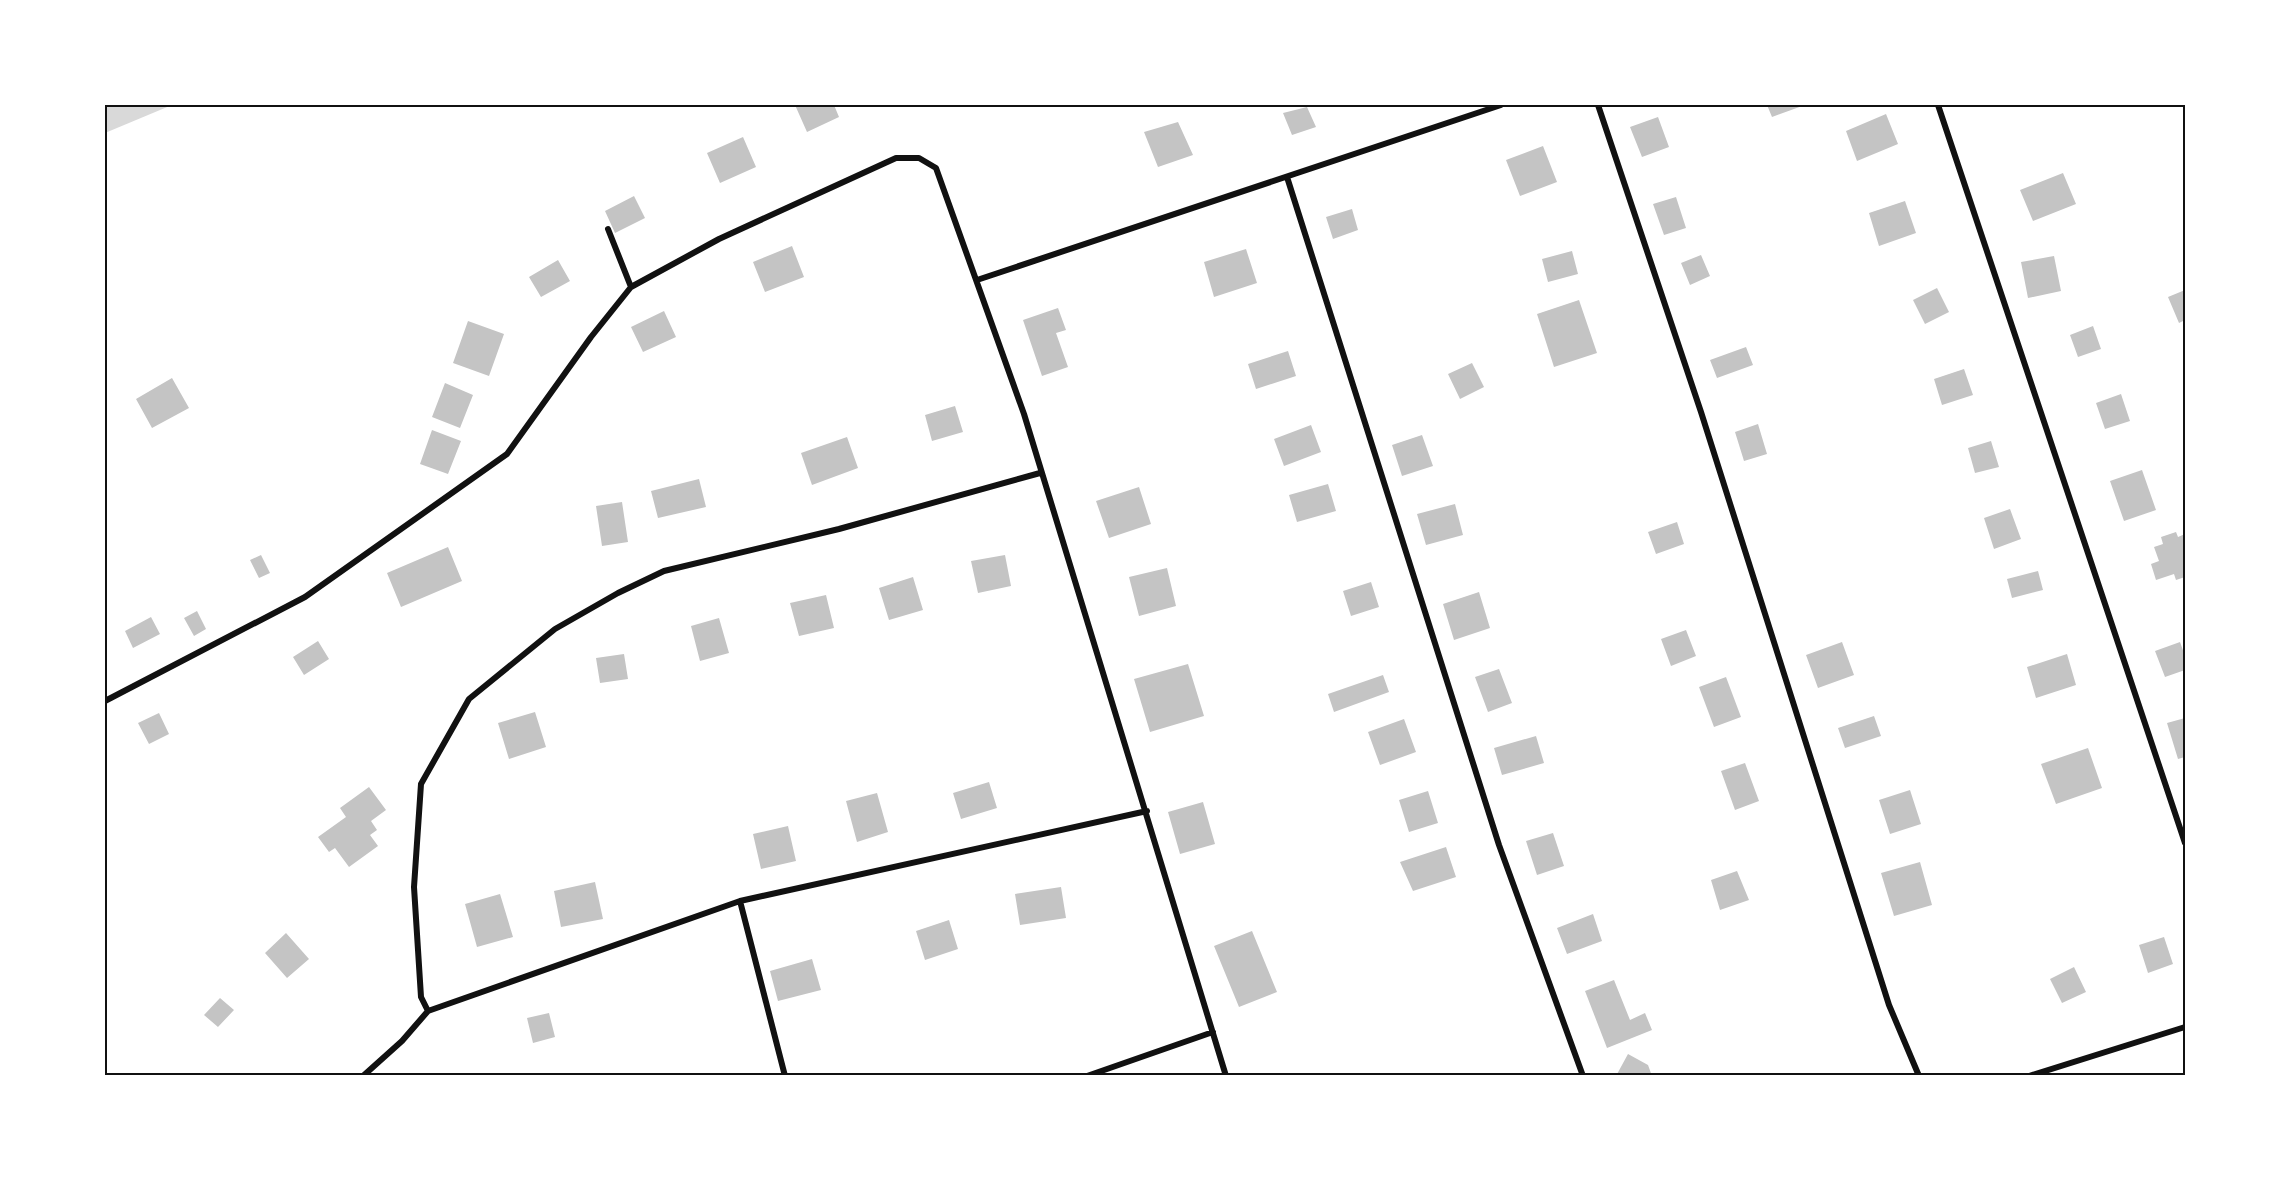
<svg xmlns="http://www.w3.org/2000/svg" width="2290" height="1181" font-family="Spectral,serif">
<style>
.water{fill:#d9d9d9}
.building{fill:#c4c4c4}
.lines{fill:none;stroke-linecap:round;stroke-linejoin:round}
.minor{stroke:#111;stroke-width:6}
.neatline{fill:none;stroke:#111;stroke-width:2}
</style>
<rect width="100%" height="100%" fill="#fff"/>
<path class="water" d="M105,105H172L105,133Z"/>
<path class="building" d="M795,105H834L839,117L807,132Z
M1767,105H1805L1772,117Z
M1307,107L1316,127L1292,135L1283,113Z
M1886,114L1898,144L1857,161L1846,131Z
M1658,117L1669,147L1642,157L1630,127Z
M1178,122L1193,155L1158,167L1144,132Z
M743,137L756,167L720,183L707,153Z
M1543,146L1557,182L1520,196L1506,160Z
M2063,173L2076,204L2033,221L2020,190Z
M634,196L645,218L615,233L605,211Z
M1676,197L1686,228L1664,235L1653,204Z
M1905,201L1916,233L1879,246L1869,213Z
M1352,209L1358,230L1333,239L1326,217Z
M792,246L804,277L765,292L753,262Z
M1246,249L1257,283L1214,297L1204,262Z
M1572,251L1578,274L1548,282L1542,259Z
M1701,255L1710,276L1690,285L1681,263Z
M2054,256L2061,291L2028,298L2021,262Z
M558,260L570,281L541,297L529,277Z
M1937,288L1949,312L1925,324L1913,300Z
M2185,290V320L2179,323L2168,297Z
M1579,300L1597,353L1554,367L1537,314Z
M1058,308L1066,330L1056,333L1068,367L1042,376L1023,320Z
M664,311L676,337L643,352L631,327Z
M468,321L504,334L489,376L453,363Z
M2093,326L2101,349L2078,357L2070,335Z
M1746,347L1753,365L1717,378L1710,360Z
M1288,351L1296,376L1256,389L1248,364Z
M1472,363L1484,387L1460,399L1448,374Z
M1964,369L1973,395L1942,405L1934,379Z
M172,378L189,408L152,428L136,399Z
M445,383L473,395L460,428L432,417Z
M2121,394L2130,421L2105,429L2096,403Z
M955,406L963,432L932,441L925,415Z
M1758,424L1767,454L1744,461L1735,432Z
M1311,425L1321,452L1284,466L1274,439Z
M432,430L461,441L448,474L420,464Z
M1422,435L1433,466L1402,476L1392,445Z
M847,437L858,468L812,485L801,453Z
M1991,441L1999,467L1975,473L1968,448Z
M2142,470L2156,510L2124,521L2110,481Z
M699,479L706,507L658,518L651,491Z
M1328,484L1336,511L1297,522L1289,495Z
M1139,487L1151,524L1109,538L1096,501Z
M622,502L628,542L602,546L596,506Z
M1455,504L1463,535L1426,545L1417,514Z
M2010,509L2021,539L1994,549L1984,518Z
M1677,522L1684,544L1656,554L1648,532Z
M2176,532L2178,537L2185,534V577L2176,580L2174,574L2156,580L2151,564L2159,561L2154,547L2163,544L2161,537Z
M448,547L462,581L401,607L387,573Z
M261,555L270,573L259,578L250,560Z
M1005,555L1011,586L978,593L971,561Z
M1167,568L1176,606L1139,616L1129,577Z
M2038,571L2043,590L2012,598L2007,579Z
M913,577L923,610L889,620L879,588Z
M1371,582L1379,607L1351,616L1343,591Z
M1479,592L1490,628L1454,640L1443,604Z
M826,595L834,628L799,636L790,603Z
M197,611L206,629L194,636L184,618Z
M151,617L160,634L133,648L125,631Z
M719,618L729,653L700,661L691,626Z
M1686,630L1696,656L1671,666L1661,639Z
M318,641L329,659L304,675L293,657Z
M1842,642L1854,675L1818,688L1806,655Z
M2180,642L2185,656V670L2165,677L2155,651Z
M624,654L628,679L600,683L596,658Z
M2067,654L2076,685L2036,698L2027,667Z
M1188,664L1204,716L1150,732L1134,679Z
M1499,669L1512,703L1488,712L1475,677Z
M1383,675L1389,692L1334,712L1328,694Z
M1726,677L1741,717L1714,727L1699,687Z
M535,712L546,747L509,759L498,723Z
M159,713L169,734L149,744L138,723Z
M1874,716L1881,736L1845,748L1838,728Z
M2185,718V757L2178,759L2167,723Z
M1404,719L1416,752L1380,765L1368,732Z
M1536,736L1544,763L1502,775L1494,748Z
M2088,748L2102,788L2056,804L2041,764Z
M1745,763L1759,801L1735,810L1721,771Z
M989,782L997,808L961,819L953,793Z
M369,787L386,810L371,821L377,830L370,835L378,846L349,867L335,848L329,852L318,837L346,817L340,808Z
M1910,790L1921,824L1890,834L1879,800Z
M1428,791L1438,823L1409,832L1399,800Z
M877,793L888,832L857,842L846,801Z
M1203,802L1215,844L1180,854L1168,812Z
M788,826L796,861L761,869L753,834Z
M1553,833L1564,866L1537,875L1526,841Z
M1446,847L1456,877L1413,891L1400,862Z
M1920,862L1932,905L1894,916L1881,873Z
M1737,871L1749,900L1720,910L1711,880Z
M595,882L603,919L561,927L554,891Z
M1061,887L1066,918L1020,925L1015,894Z
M500,894L513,937L477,947L465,904Z
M1593,914L1602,941L1567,954L1557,928Z
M949,920L958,949L925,960L916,931Z
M1252,931L1277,992L1239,1007L1214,946Z
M286,933L309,959L287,978L265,953Z
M2164,937L2173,964L2148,973L2139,945Z
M812,959L821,990L778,1001L770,971Z
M2074,967L2086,992L2062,1003L2050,979Z
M1614,980L1630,1020L1645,1013L1652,1030L1607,1048L1585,991Z
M220,998L234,1010L218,1027L204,1015Z
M549,1013L555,1037L533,1043L527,1018Z
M1628,1054L1648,1065L1652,1076H1616Z"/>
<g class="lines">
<path class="minor" d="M1598,105L1701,412L1889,1005L1919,1076
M1938,105L2185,843
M1287,177L1499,845L1583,1076
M608,229L631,287
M977,280L1501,105
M105,701L305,597L507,454L591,337L631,287L719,239L896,158H919L936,168L1024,414L1226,1076
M740,901L785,1076
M428,1011L421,997L414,887L421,784L469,699L555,629L618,593L664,571L839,529L1040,473
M363,1076L402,1041L428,1011L740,901L1147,811
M1087,1076L1213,1032
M2029,1076L2185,1027"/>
</g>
<rect width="2290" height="1181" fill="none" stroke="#ffffff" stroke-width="213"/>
<rect x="106" y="106" width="2078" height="968" class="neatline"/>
</svg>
